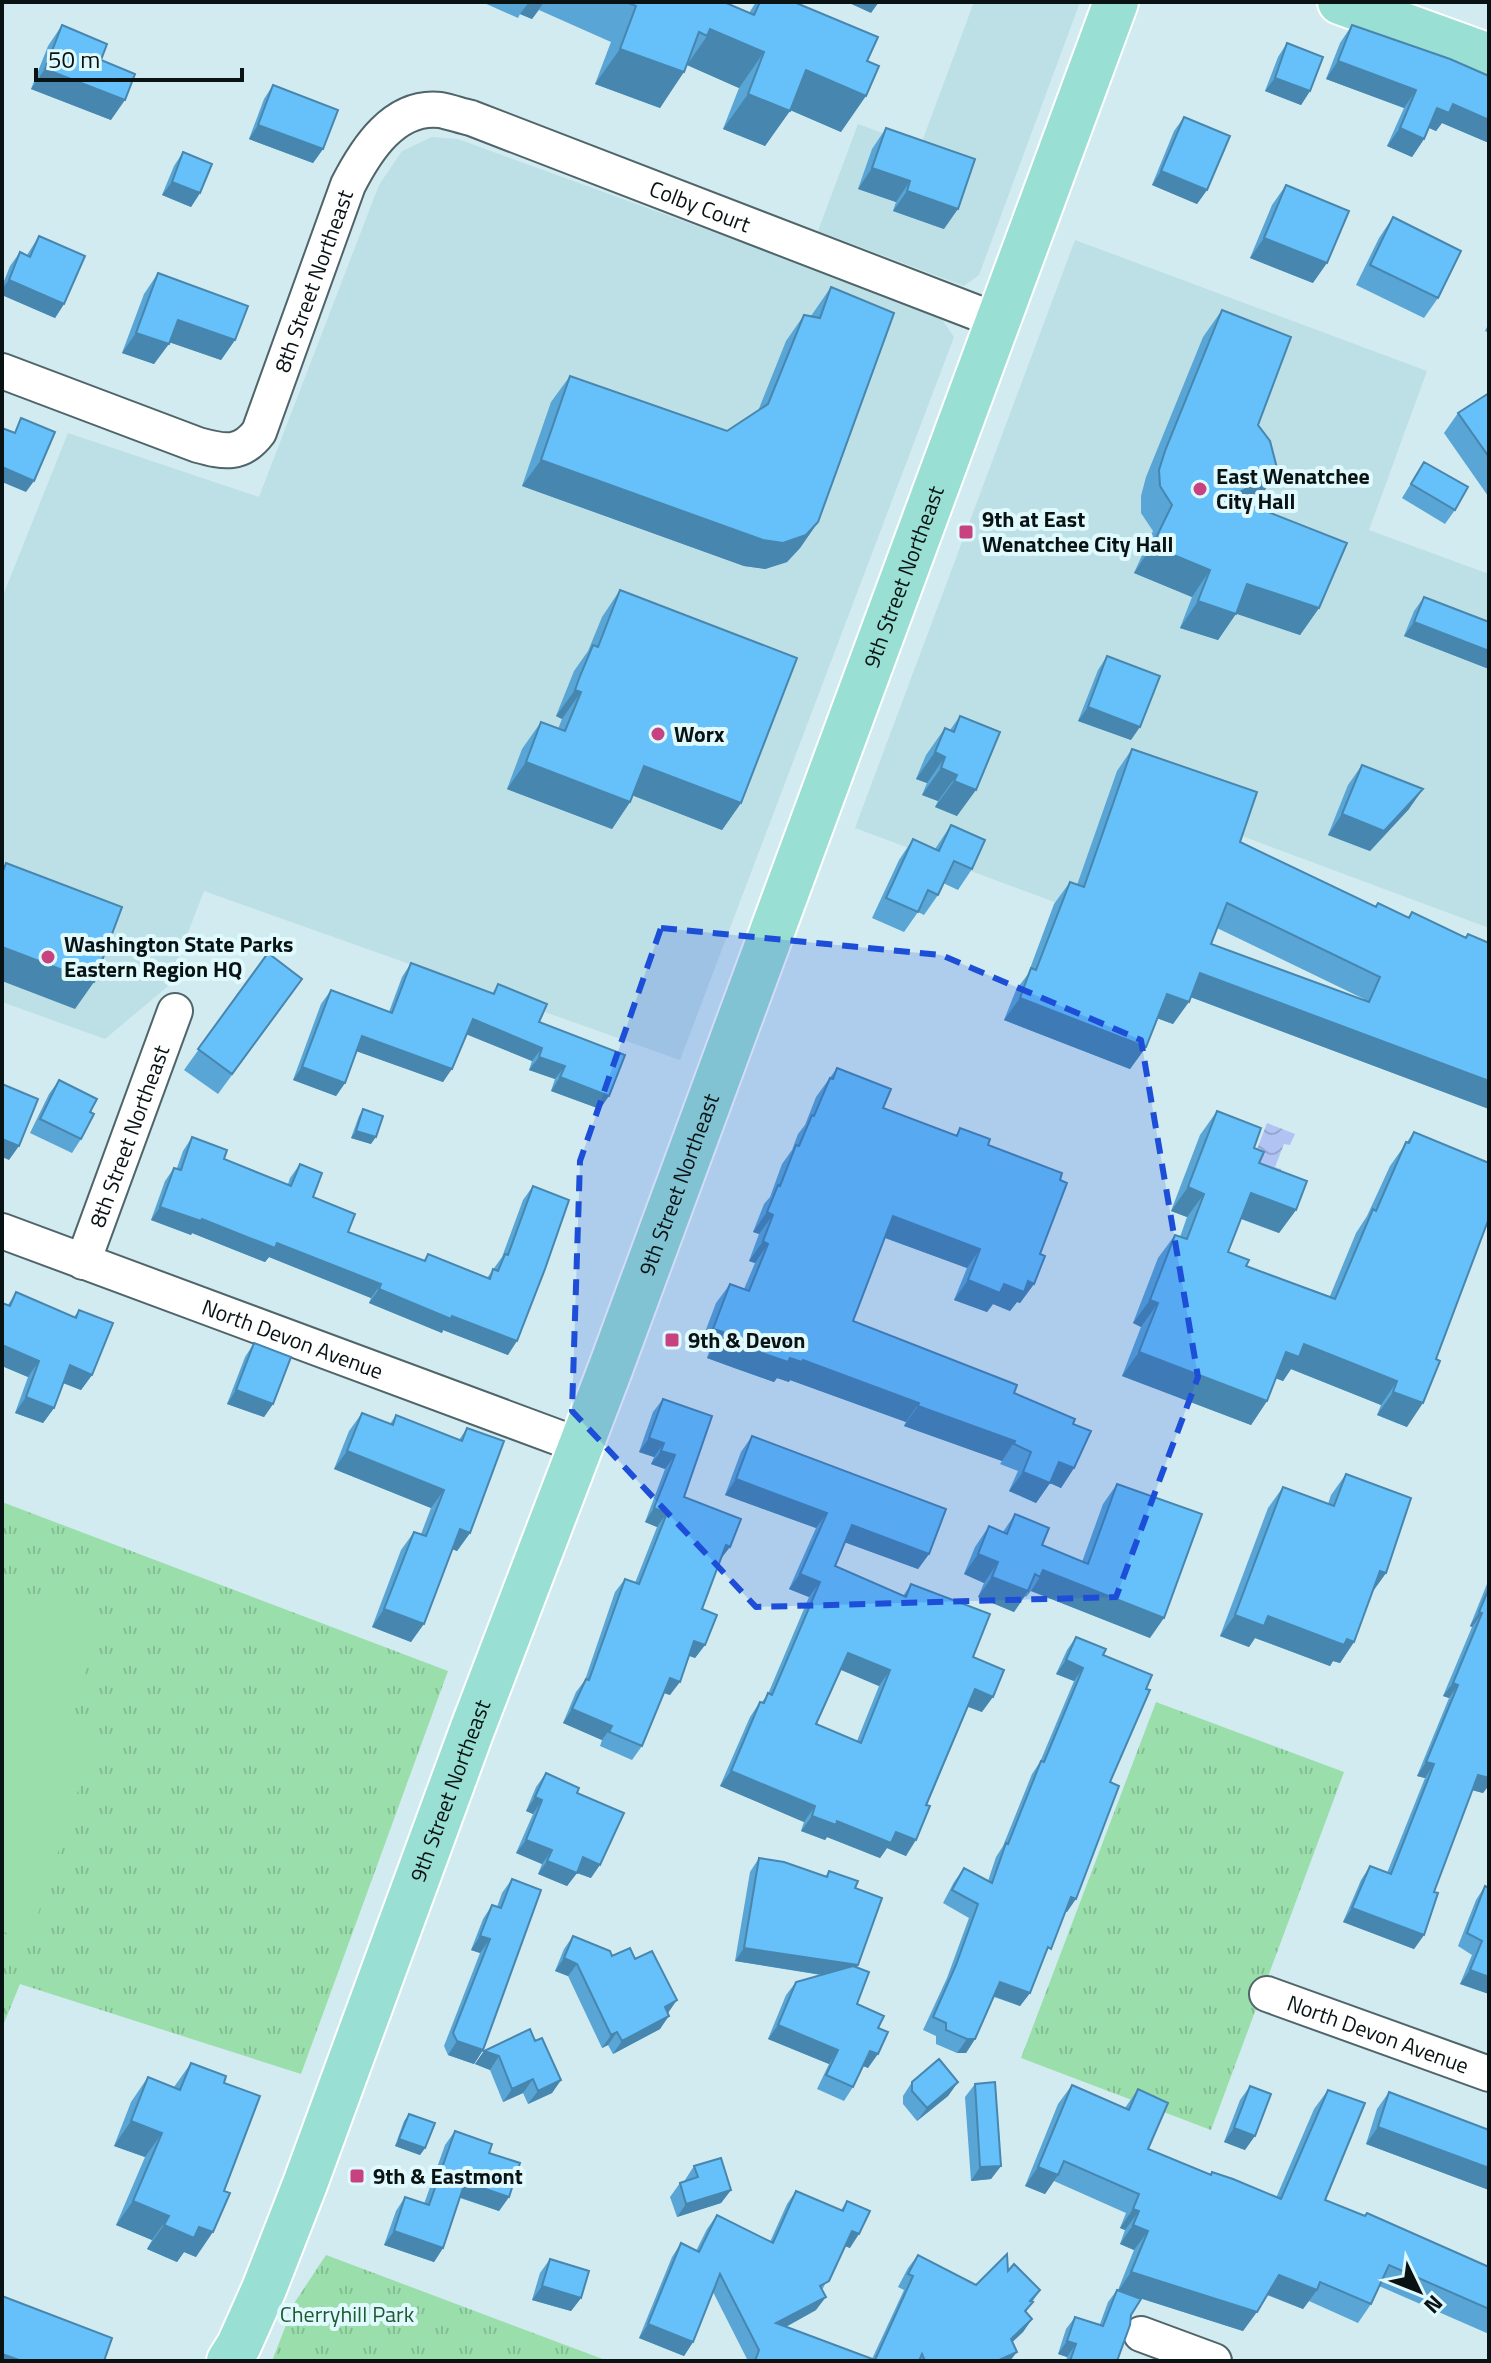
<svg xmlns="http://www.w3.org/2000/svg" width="1491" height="2363" font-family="'Titillium Web',sans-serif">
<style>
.built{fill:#bddfe6}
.grass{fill:url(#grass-tufts)}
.garden{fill:#9adeab}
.water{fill:url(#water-waves)}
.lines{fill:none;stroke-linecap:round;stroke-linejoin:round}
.minor-casing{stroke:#4f6569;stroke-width:38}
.major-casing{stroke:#fff;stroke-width:48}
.minor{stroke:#fff;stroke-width:34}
.major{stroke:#9adfd3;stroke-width:44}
.wall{fill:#58a5d6;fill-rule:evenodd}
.shaded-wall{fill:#4786ae}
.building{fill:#66c0f9;stroke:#4786ae;stroke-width:2;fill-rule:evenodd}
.marked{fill:#1d4ed8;fill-opacity:0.2;stroke:#1d4ed8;stroke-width:6;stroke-dasharray:16 10;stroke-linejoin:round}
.poi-dot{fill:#c84180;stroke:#dff9fd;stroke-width:3}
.labels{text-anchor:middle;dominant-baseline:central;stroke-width:8;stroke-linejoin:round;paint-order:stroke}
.street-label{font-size:22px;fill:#0a1314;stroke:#dff9fd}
.poi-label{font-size:22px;font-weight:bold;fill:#0a1314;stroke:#dff9fd;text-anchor:start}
.park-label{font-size:22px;fill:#1e5932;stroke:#dff9fd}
</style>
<defs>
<pattern id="grass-tufts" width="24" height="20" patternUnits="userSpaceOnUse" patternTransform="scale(2)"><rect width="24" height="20" fill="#9adeab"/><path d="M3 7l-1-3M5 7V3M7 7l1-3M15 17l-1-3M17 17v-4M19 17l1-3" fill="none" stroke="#83be92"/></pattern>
<pattern id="water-waves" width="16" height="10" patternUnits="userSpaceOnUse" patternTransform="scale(2)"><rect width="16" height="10" fill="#b0c3f3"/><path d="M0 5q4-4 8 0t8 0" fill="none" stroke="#96a7cf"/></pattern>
</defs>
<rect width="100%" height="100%" fill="#d2ebf0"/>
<path class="built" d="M974,2H1080L979,275L964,286L818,231L858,124L920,147Z
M432,137L458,139L938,314L954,337L680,1060L204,891L167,987L105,1039L2,1002V598L68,433L259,497L379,185L402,151Z
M1075,240L1427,371L1369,530L1489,574V928L1242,836L1197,955L855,828Z"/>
<path class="grass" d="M2,1502L448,1671L301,2074L20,1984L2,2028Z
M1156,1702L1344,1772L1211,2130L1021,2058Z
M326,2255L608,2361H272L295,2302Z"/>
<path class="garden" d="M2,1585L88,1615L97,1638L67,1728L94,1741L29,1942L2,1931Z"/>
<path class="water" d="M1267,1123L1295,1134L1290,1145L1284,1144L1275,1167L1281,1169L1276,1181L1249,1170Z"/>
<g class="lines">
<defs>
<g id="minor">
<path id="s1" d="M2,371L198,445C224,452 241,456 259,432L348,185C366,150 394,105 440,110C451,112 461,116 471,118L998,321"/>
<path id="s2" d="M2,1231L581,1446"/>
<path id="s3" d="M83,1262L175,1011"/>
<path id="s4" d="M1267,1994L1489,2074"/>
<path d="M1141,2334L1214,2361"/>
</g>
<g id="major">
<path d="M1340,2L1489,56"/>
<path id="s5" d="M229,2361L239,2345L264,2289L305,2184L472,1730L611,1367L1116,2"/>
</g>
</defs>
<use href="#minor" class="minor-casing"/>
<use href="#major" class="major-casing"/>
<use href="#minor" class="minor"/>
<use href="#major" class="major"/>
</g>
<path class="wall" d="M482,2H724L749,13L756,2H794L867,61L841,132L790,110L765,146L723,129L739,88L687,65L660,108L595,84L611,42L539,10L532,19L520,14L518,18Z
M62,25L101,60L111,120L31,89L48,46Z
M1352,25L1489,76V143L1442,123L1436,131L1429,128L1424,139L1412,157L1387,146L1404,108L1326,79L1340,43Z
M1287,43L1310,91L1301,105L1265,91L1278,57Z
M273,85L323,149L313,163L249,139L264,99Z
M1184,117L1207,190L1197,204L1152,185L1174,131Z
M886,128L944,229L893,211L896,202L858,189L872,149Z
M183,152L200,193L191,207L162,195L174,166Z
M1286,185L1313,283L1250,258L1272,205Z
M1393,217L1438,298L1424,318L1356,285L1379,238Z
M39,236L64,304L55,318L2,295V286L10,266L20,252L27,255Z
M158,273L235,340L221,360L169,342L154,364L122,353L144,294Z
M831,287L818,522L800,548L787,562L765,569L744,566L522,486L551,402L570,376L727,431L758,411L786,341L804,315L811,316Z
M1222,310L1258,425L1259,498L1248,504L1319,608L1300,635L1236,613L1218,640L1180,628L1192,597L1134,573L1153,531L1141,513V496L1146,477L1203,337Z
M1489,323V333L1485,331Z
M1489,393V496H1488L1444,433L1458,413Z
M1424,462L1455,510L1445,524L1402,498Z
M620,590L741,803L722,830L633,795L630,802L612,829L507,789L522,749L541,722L558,729L562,719L556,716L574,671L588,651L602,617Z
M1424,597L1489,622V669L1404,636L1414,611Z
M1107,656L1131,740L1078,721L1098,670Z
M960,716L957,816L935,807L938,801L922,795L927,783L916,779L926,755L945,728L950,730Z
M1132,749L1240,842L1375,907L1378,903L1408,917L1412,912L1465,938L1468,934L1489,943V1109L1191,997L1173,1024L1157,1018L1146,1047L1130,1069L1004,1020L1016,990L1028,974L1054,904L1070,882L1077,885L1117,771ZM1217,928L1364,999V1000L1211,944Z
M1362,765L1409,809L1370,851L1328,835L1348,785Z
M951,825L972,869L958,890L943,883L938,895L924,915L918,912L904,932L872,918L899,860L913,839L935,849Z
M268,953L288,999L218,1094L184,1070Z
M411,963L492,994L498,984L539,1022L600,1109L551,1091L555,1079L529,1070L532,1061L467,1034L443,1082L357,1051L345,1083L336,1096L293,1080L321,1004L331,990L389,1012L402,977Z
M837,1068L883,1108L956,1135L960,1128L988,1145L1040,1254L1034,1284L1020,1303L1017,1302L1010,1311L993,1304L987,1312L954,1300L967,1268L885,1238L853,1321L1014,1393L1073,1424L1074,1468L1061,1488L1050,1483L1036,1503L1009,1491L1018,1471L1000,1464L1002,1461L904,1426L906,1422L790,1380L789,1382L777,1378L774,1382L734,1368L707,1358L709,1352L699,1348L716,1303L730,1284L744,1289L755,1263L749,1261L759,1234L753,1232L764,1204L770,1197L782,1164L792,1150L798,1134L805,1125L816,1097Z
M59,1080L90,1112L81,1139L72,1153L30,1133L49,1094Z
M363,1109L371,1144L351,1138L359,1116Z
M1217,1111L1254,1148L1259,1163L1296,1210L1279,1233L1241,1219L1228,1252L1246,1266L1330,1296L1356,1233L1367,1216L1390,1166L1414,1132L1407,1427L1377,1415L1381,1405L1291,1369L1283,1381L1276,1378L1267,1401L1251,1425L1122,1376L1141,1327L1133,1323L1158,1258L1175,1235L1180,1237L1187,1217L1171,1211L1200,1135Z
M192,1137L224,1159L288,1184L290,1178L300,1164L313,1197L348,1232L424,1261L428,1254L487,1278L502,1257L523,1200L533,1186L508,1355L443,1330L442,1333L369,1303L371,1298L269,1257L265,1262L192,1233L191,1235L151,1220L165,1181L174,1168H177L183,1151Z
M16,1292L74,1317L79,1310L92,1375L81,1390L63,1383L54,1408L43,1423L15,1413L28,1377L2,1366V1303L8,1305Z
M254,1343L273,1404L264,1417L227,1404L245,1357Z
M663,1399L684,1497L720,1560L702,1609L705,1645L695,1658L689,1656L670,1695L664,1693L642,1746L632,1760L600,1746L602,1740L563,1723L576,1692L585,1680L615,1592L625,1579L635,1583L657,1527L645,1522L665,1469L651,1464L654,1457L639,1452L653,1412Z
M362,1413L390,1424L396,1415L459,1440L467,1428L470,1533L457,1551L452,1549L411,1642L372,1627L401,1550L414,1532L421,1534L431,1508L334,1469L349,1431Z
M752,1436L929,1554L918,1569L845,1542L835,1566L903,1596L911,1584L973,1657L982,1712L968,1707L906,1856L887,1848L880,1858L827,1837L825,1840L801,1831L804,1822L720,1786L750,1717L760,1702H762L768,1694L809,1597L789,1589L816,1528L725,1495L741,1452ZM841,1670L879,1686L857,1741L816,1724Z
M1346,1474L1386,1573L1372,1592L1354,1642L1340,1663L1333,1661L1330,1666L1255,1638L1249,1647L1220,1636L1268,1508L1283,1487L1328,1504L1331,1495Z
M1117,1484L1150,1638L1031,1591L1026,1597L1025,1596L1014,1612L978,1597L984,1583L964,1574L975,1547L989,1526L1003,1532L1015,1514L1042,1545L1082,1562L1103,1504Z
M1489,1579V1785L1483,1793L1472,1790L1434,1892L1424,1935L1414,1949L1343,1922L1361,1880L1370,1866L1387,1873L1425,1778L1417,1776L1449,1698L1443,1696L1472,1627L1470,1626Z
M1076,1637L1103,1655L1110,1782L1067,1912L1065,1911L1043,1960L1030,1993L1020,2006L994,1997L975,2039L966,2053H957L936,2044V2036L923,2030L947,1978L969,1918L943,1903L954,1882L964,1868L988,1881L996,1857L1003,1846L1032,1774L1040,1762L1074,1681L1056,1674L1067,1650Z
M546,1773L577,1793L591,1878L577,1873L567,1886L538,1874L542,1864L516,1853L533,1814L526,1811L536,1787Z
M759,1858L825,1877L829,1871L855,1888L858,1965L857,1968V2004L878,2028L868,2068L863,2066L853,2087L844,2101L817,2089L829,2064L768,2039L786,1995L796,1982L821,1975L735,1961L750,1872Z
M512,1879L483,2050L474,2064L448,2055L444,2046L480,1953L471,1950L483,1919L492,1905L497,1907L502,1893Z
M1485,1886L1489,1994L1460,1984L1472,1955L1458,1946L1476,1900Z
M573,1936L612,1956L635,1959L668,2013L660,2029L613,2054L608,2045L602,2048L568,1976L555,1971L564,1949Z
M535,2041L561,2080L552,2093L528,2104L523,2093L503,2102L490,2070L475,2064L484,2051Z
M191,2063L224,2083L196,2257L184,2252L177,2262L147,2249L152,2240L116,2225L145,2157L114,2146L131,2102L148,2077L174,2087Z
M912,2082H958L948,2096L917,2121L903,2104V2096Z
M975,2084L1001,2166L991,2179L971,2181L965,2097Z
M1072,2085L1125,2108L1138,2089L1148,2149L1210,2174L1212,2172L1276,2198L1314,2109L1328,2090L1325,2200L1489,2267V2334L1379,2286L1371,2304L1358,2323L1309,2301L1303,2309L1267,2295L1243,2331L1136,2297L1117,2361H1066L1067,2357L1058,2354L1066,2329L1075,2317L1100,2324L1108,2302L1117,2290H1118L1134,2250L1120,2244L1125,2230L1120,2228L1126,2213L1054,2181L1045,2194L1025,2186L1058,2104Z
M1250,2086L1245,2150L1224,2142L1240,2100Z
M1389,2092L1489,2130V2190L1366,2144L1377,2109Z
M409,2114L425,2148L420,2155L395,2146L404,2121Z
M455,2131L489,2153L509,2197L499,2211L460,2198L443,2248L434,2262L384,2245L396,2211L405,2197L424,2204L445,2145Z
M694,2166L731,2190L721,2203L677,2217L670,2197L680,2183L685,2181V2180Z
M796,2191L841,2210L847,2201L850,2248L845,2246L822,2290L816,2310L786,2327L872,2359L904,2290L898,2287L908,2268L918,2255L976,2285L1008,2271L1040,2290L1026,2312L1032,2319L1023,2332L1012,2342L1010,2361H748L713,2292L693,2342L684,2356L639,2338L672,2257L681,2243L696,2251L707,2229L717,2215L770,2242L787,2204Z
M550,2259L581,2298L571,2311L532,2300L540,2273Z"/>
<path class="shaded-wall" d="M529,2H544L532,19L520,14Z
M847,2H879L871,13Z
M710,29L764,52L739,88L687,65L707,36Z
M620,49L684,72L660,108L595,84Z
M1338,61L1416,90L1404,108L1326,79Z
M45,69L125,100L111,120L31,89Z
M806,70L866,96L841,132L781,106Z
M1275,78L1310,91L1301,105L1265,91Z
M748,94L790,111L765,146L723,129Z
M1453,104L1489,120V143L1442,123L1436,131L1425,126L1437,108Z
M258,125L323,149L313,163L249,139Z
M1400,128L1424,139L1412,157L1387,146Z
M872,168L910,181L896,202L858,189Z
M1161,171L1207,190L1197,204L1152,185Z
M172,182L200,193L191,207L162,195Z
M907,191L958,209L944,229L893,211Z
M1264,238L1327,263L1313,283L1250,258Z
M9,280L64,304L55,318L2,295V289Z
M178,320L235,340L221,360L163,340Z
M136,333L169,344L154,364L122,353Z
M541,460L818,522L800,548L787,562L765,569L744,566L522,486Z
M2,467L34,481L26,492L2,482Z
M1278,472L1259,498L1212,524L1230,497Z
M1152,546L1210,570L1192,597L1134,573Z
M1247,584L1319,608L1300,635L1228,611Z
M1198,601L1236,614L1218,640L1180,628Z
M1414,622L1489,651V669L1404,636Z
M575,690L581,692L562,719L556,716Z
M1088,707L1140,727L1131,740L1078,721Z
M935,752L945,757L927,783L916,779Z
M526,762L630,802L612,829L507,789Z
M644,766L741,803L722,830L626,793Z
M941,768L957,775L938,801L922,795Z
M954,781L976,790L957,816L935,807Z
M1423,789L1409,809L1370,851L1328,835L1342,814Z
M2,947L94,982L75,1009L2,981Z
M1200,973L1489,1081V1109L1185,995Z
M1167,994L1189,1002L1173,1024L1151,1016Z
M1020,998L1146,1047L1130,1069L1004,1020Z
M473,1019L542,1048L532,1061L463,1033Z
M362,1036L452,1069L443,1082L353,1050Z
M539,1057L565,1066L555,1079L529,1070Z
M302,1067L345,1083L336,1096L293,1080Z
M560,1077L609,1096L600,1109L551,1091Z
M356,1131L376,1137L371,1144L351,1138Z
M2,1139L19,1146L9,1160L2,1157Z
M1188,1187L1204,1194L1187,1217L1171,1211Z
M1251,1193L1296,1210L1279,1233L1234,1216Z
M160,1207L277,1243L381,1284L371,1298L269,1257L265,1262L192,1233L191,1235L151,1220Z
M767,1212L773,1215L759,1234L753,1232Z
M893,1216L980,1249L967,1268L880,1236Z
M763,1241L768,1244L755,1263L749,1261Z
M968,1280L1004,1284L1028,1281L1034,1284L1020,1303L1017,1302L1010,1311L993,1304L987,1312L954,1300Z
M379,1289L452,1316L517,1341L508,1355L443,1330L442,1333L369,1303Z
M1150,1300L1158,1303L1141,1327L1133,1323Z
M713,1329L723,1332L709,1352L699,1348Z
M721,1338L803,1360L919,1403L906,1422L790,1380L789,1382L777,1378L774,1382L707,1358Z
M1304,1344L1397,1381L1381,1405L1291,1369L1283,1381L1269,1376L1286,1352Z
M2,1345L39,1361L28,1377L2,1366Z
M1139,1352L1267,1401L1251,1425L1122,1376Z
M70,1365L92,1375L81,1390L58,1381Z
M236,1390L273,1404L264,1417L227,1404Z
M1393,1392L1423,1403L1407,1427L1377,1415Z
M26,1397L54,1408L43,1423L15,1413Z
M918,1406L1015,1441L1002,1461L904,1426Z
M649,1438L664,1443L654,1457L639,1452Z
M347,1451L444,1490L431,1508L334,1469Z
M661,1451L675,1455L665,1469L651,1464Z
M1059,1462L1074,1468L1061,1488L1050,1483L1036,1503L1009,1491L1023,1472Z
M736,1479L827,1513L816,1528L725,1495Z
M654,1508L667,1513L657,1527L645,1522Z
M852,1525L929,1554L918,1569L841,1541Z
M460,1529L470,1533L457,1551L447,1547Z
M726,1545L730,1547L720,1560Z
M978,1554L998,1562L984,1583L964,1574Z
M1043,1570L1164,1618L1150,1638L1031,1591L1040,1577Z
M1380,1571L1386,1573L1371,1594Z
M800,1574L820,1582L809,1597L789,1589Z
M992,1577L1028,1591L1014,1612L978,1597Z
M384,1609L424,1624L411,1642L372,1627Z
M1479,1612L1482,1613L1472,1627L1470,1626Z
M1235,1615L1268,1616L1354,1642L1340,1663L1333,1661L1330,1666L1255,1638L1249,1647L1220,1636Z
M694,1641L705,1645L695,1658L685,1654Z
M848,1653L890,1670L879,1686L837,1668Z
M1066,1660L1083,1668L1074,1681L1056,1674Z
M670,1678L680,1682L670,1695L661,1692Z
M1453,1683L1458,1685L1449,1698L1443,1696Z
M975,1689L993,1697L982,1712L964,1705Z
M572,1709L612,1726L602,1740L563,1723Z
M1426,1762L1434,1764L1425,1778L1417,1776Z
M731,1771L815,1806L804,1822L720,1786Z
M1478,1775L1489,1778V1785L1483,1793L1468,1789Z
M535,1797L542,1800L533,1814L526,1811Z
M812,1816L896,1832L916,1840L906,1856L887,1848L880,1858L827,1837L825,1840L801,1831Z
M526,1840L552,1850L542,1864L516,1853Z
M583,1857L600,1865L591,1878L577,1873L567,1886L538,1874L547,1861Z
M1071,1897L1076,1899L1067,1912L1061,1910Z
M1352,1908L1424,1935L1414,1949L1343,1922Z
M480,1936L490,1939L480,1953L471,1950Z
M744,1948L858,1965L849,1979L735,1961Z
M564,1958L577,1964L568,1976L555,1971Z
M1470,1970L1489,1977V1994L1460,1984Z
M1000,1982L1030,1993L1020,2006L991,1995Z
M677,2000L668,2013L665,2007Z
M669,2016L660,2029L613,2054L622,2041Z
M778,2025L838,2050L829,2064L768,2039Z
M617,2032L608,2045L602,2048L611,2035Z
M967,2039H975L966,2053H957Z
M457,2041L483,2050L474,2064L448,2055Z
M484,2051L499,2056L490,2070L475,2064Z
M870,2051L878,2054L868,2068L861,2065Z
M533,2079L523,2093L503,2102L512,2089Z
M561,2080L552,2093L528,2104L538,2091Z
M958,2082L948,2096L917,2121L927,2108Z
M131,2121L162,2133L145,2157L114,2146Z
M1378,2127L1489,2168V2190L1366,2144Z
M1234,2128L1255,2136L1245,2150L1224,2142Z
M399,2139L425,2148L420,2155L395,2146Z
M1001,2166L991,2179L971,2181L980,2167Z
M1038,2167L1058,2175L1045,2194L1025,2186Z
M465,2182L509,2197L499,2211L456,2196Z
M731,2190L721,2203L677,2217L686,2204Z
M133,2201L169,2216L152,2240L116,2225Z
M1133,2209L1139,2211L1125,2230L1120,2228Z
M164,2225L199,2227L213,2232L196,2257L184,2252L177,2262L147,2249Z
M1133,2225L1148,2231L1134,2250L1120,2244Z
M394,2231L443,2248L434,2262L384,2245Z
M852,2231L859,2234L850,2248L842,2245Z
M1131,2272L1257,2312L1243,2331L1118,2291Z
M1279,2275L1317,2290L1303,2309L1266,2294Z
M542,2286L581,2298L571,2311L532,2300Z
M826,2297L816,2310L767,2337L776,2323Z
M1032,2319L1023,2332L1001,2353L1011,2339Z
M648,2324L693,2342L684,2356L639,2338Z
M1067,2341L1076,2344L1067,2357L1058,2354Z
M1017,2352L1010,2361H997Z
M2,2354L22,2361H2Z"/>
<path class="building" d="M626,2H724L754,15L760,2H794L878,37L867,61L879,66L866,96L806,70L790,111L748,94L764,52L710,29L707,36L699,32L684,72L620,49L636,6Z
M62,25L107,44L101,60L135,74L125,100L45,69Z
M1352,25L1450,59L1489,76V120L1453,104L1449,113L1437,108L1424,139L1400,128L1416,90L1338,61Z
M1287,43L1323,57L1310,91L1275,78Z
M273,85L338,110L323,149L258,125Z
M1184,117L1230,136L1207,190L1161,171Z
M886,128L975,159L958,209L907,191L910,181L872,168Z
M183,152L212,164L200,193L172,182Z
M1286,185L1349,211L1327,263L1264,238Z
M1393,217L1461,251L1438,298L1370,265Z
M39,236L85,256L64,304L9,280L20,252L30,257Z
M158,273L248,306L235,340L178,320L169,344L136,333Z
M831,287L894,313L818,522L806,535L783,543L763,540L541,460L570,376L727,431L768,404L804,315L820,318Z
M1222,310L1291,337L1258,425L1270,441L1278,472L1230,497L1347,543L1319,608L1247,584L1236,614L1198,601L1210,570L1152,546L1172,505L1160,486L1159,470L1165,451Z
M1489,393V457L1458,413Z
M21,418L55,432L34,481L2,467V428L15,433Z
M1424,462L1468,487L1455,510L1411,484Z
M620,590L797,658L741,803L644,766L630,802L526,762L541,722L565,731L581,692L575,690L580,676L593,645L598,647Z
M1424,597L1489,622V651L1414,622Z
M1107,656L1160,676L1140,727L1088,707Z
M960,716L1000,732L976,790L954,781L957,775L941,768L945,757L935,752L945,728L954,732Z
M1132,749L1257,792L1240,842L1376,907L1378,903L1409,918L1412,912L1466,938L1468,934L1489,943V1081L1200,973L1189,1002L1167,994L1146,1047L1020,998L1031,968L1036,970L1070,882L1084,887ZM1227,903L1380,977L1369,1002L1211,944Z
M1362,765L1423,789L1384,831L1342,814Z
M951,825L985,840L972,869L954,861L938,895L928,890L918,912L886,898L913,839L939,851Z
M6,863L122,907L94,982L2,947V874Z
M268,953L302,979L232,1074L198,1049Z
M411,963L494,994L498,984L547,1004L539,1022L625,1055L609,1096L560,1077L565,1066L539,1057L542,1048L473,1019L452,1069L362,1036L345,1083L302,1067L331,990L392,1013Z
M837,1068L891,1089L883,1108L957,1136L960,1128L990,1139L988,1145L1062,1173L1060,1180L1067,1183L1040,1254L1045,1256L1034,1284L1028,1281L1024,1292L1004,1284L1000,1293L968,1280L980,1249L893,1216L853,1321L1017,1385L1014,1393L1075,1419L1073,1424L1091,1431L1074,1468L1059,1462L1050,1483L1023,1472L1031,1452L1014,1444L1015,1441L918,1406L919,1403L803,1360L802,1362L790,1358L788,1362L747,1348L721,1338L723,1332L713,1329L730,1284L749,1291L768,1244L763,1241L773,1215L767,1212L778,1185L780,1186L796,1145L799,1146L812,1115L814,1116L830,1078L833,1079Z
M59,1080L97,1099L90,1112L94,1114L81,1139L40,1119Z
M2,1084L38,1099L19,1146L2,1139Z
M363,1109L383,1116L376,1137L356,1131Z
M1217,1111L1261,1128L1254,1148L1264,1152L1259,1163L1307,1181L1296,1210L1251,1193L1228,1252L1249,1260L1246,1266L1335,1299L1373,1209L1376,1211L1406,1142L1409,1143L1414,1132L1489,1163V1218L1436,1359L1440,1361L1423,1403L1393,1392L1397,1381L1304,1344L1299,1357L1286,1352L1267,1401L1139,1352L1158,1303L1150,1300L1175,1235L1187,1239L1204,1194L1188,1187Z
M192,1137L227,1150L224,1159L291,1186L300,1164L322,1173L313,1197L355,1214L348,1232L425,1261L428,1254L490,1279L493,1269L498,1271L505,1254L508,1255L533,1186L569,1200L545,1269L517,1341L452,1316L451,1319L379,1289L381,1284L277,1243L275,1248L202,1219L201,1221L160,1207L174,1168L181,1170Z
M16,1292L76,1318L79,1310L113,1323L92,1375L70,1365L54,1408L26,1397L39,1361L2,1345V1303L10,1306Z
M254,1343L291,1357L273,1404L236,1390Z
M663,1399L712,1416L684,1497L741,1519L730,1547L726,1545L702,1609L717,1615L705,1645L694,1641L680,1682L670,1678L642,1746L609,1732L612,1726L572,1709L586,1679L589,1680L625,1579L639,1584L667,1513L654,1508L675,1455L661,1451L664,1443L649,1438Z
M362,1413L393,1425L396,1415L462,1441L467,1428L504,1441L470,1533L460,1529L424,1624L384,1609L414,1532L426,1536L444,1490L347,1451Z
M752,1436L946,1509L929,1554L852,1525L835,1566L906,1597L911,1584L990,1614L973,1657L1004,1670L993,1697L975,1689L926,1805L930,1806L916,1840L896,1832L891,1843L837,1821L836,1825L812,1816L815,1806L731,1771L760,1702L764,1703L768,1693L772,1695L820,1582L800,1574L827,1513L736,1479ZM848,1653L890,1670L861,1743L816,1724Z
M1346,1474L1411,1498L1386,1573L1380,1571L1354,1642L1347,1639L1344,1645L1268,1616L1264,1626L1235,1615L1283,1487L1334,1506Z
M1117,1484L1202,1514L1164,1618L1043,1570L1040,1577L1035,1574L1028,1591L992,1577L998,1562L978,1554L989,1526L1007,1534L1015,1514L1049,1528L1042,1545L1088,1564Z
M1489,1588V1778L1478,1775L1434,1892L1438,1893L1424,1935L1352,1908L1370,1866L1391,1874L1434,1764L1426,1762L1458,1685L1453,1683L1482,1613L1479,1612Z
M1076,1637L1106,1649L1103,1655L1152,1675L1146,1689L1150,1690L1110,1782L1119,1786L1076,1899L1071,1897L1051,1949L1048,1947L1030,1993L1000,1982L975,2039H967L946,2030V2023L933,2017L956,1965L978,1904L952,1890L964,1868L992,1883L1006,1843L1008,1844L1041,1761L1044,1762L1083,1668L1066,1660Z
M546,1773L579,1788L577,1793L624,1813L600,1865L583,1857L577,1873L547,1861L552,1850L526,1840L542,1800L535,1797Z
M759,1858L784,1862L827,1877L829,1871L858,1881L855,1888L882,1898L858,1965L744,1948Z
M512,1879L541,1890L483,2050L457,2041L453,2033L490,1939L480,1936L492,1905L501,1908Z
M1485,1886L1489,1888V1977L1470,1970L1482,1941L1467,1933Z
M573,1936L610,1951L612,1956L630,1948L635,1959L652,1951L677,2000L665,2007L669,2016L622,2041L617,2032L611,2035L577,1964L564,1958Z
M853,1966L869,1972L857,2004L884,2016L878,2028L888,2032L878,2054L870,2051L853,2087L826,2075L838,2050L778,2025L796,1982Z
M530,2029L535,2041L542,2038L561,2080L538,2091L533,2079L512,2089L499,2056L484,2051Z
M939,2059L958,2082L927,2108L912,2091V2082Z
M191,2063L226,2076L224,2083L260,2096L224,2191L230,2193L213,2232L199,2227L194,2238L164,2225L169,2216L133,2201L162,2133L131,2121L148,2077L180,2090Z
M995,2082L1001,2166L980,2167L975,2084Z
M1072,2085L1129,2110L1138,2089L1168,2103L1148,2149L1211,2175L1212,2172L1233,2179L1281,2199L1328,2090L1365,2103L1325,2200L1365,2216L1367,2213L1489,2267V2309L1389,2265L1371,2304L1320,2282L1317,2290L1279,2275L1257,2312L1131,2272L1148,2231L1133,2225L1139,2211L1133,2209L1139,2194L1064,2161L1058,2175L1038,2167Z
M1250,2086L1271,2094L1255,2136L1234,2128Z
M1389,2092L1489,2130V2168L1378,2127Z
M409,2114L435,2123L425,2148L399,2139Z
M455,2131L492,2144L489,2153L520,2163L509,2197L465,2182L443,2248L394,2231L405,2197L429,2205Z
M721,2158L731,2190L686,2204L680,2183L698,2177L694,2166Z
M796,2191L843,2211L847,2201L870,2211L859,2234L852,2231L829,2281L820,2286L826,2297L776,2323L875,2360L913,2276L908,2274L918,2255L976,2285L1007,2254L1008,2271L1014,2264L1040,2290L1030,2301L1033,2302L1025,2311L1032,2319L1011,2339L1017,2352L997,2361H925L922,2354L919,2361H755L759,2350L720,2274L693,2342L648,2324L681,2243L699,2252L717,2215L773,2243Z
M550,2259L589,2271L581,2298L542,2286Z
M1117,2290L1141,2299L1131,2315L1130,2325L1117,2361H1070L1076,2344L1067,2341L1075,2317L1103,2326Z
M2,2296L112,2338L104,2361H22L2,2354Z"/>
<path class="marked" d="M661,928L941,955L1141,1040L1198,1377L1116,1597L756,1607L572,1411L580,1161Z"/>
<g class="poi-dot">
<circle cx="1200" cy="489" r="8"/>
<rect x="958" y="524" width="16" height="16" rx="4"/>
<circle cx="658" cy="734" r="8"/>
<circle cx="48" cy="957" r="8"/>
<rect x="664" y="1332" width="16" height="16" rx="4"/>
<rect x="349" y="2168" width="16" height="16" rx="4"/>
</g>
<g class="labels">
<g class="street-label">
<text stroke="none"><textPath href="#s1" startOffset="944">Colby Court</textPath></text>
<text stroke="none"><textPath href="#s1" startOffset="438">8th Street Northeast</textPath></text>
<text stroke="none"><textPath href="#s5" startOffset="1908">9th Street Northeast</textPath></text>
<text stroke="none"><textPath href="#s3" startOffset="134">8th Street Northeast</textPath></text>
<text stroke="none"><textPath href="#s5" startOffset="1260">9th Street Northeast</textPath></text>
<text stroke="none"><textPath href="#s2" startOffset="310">North Devon Avenue</textPath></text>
<text stroke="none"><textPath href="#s5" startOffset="612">9th Street Northeast</textPath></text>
<text stroke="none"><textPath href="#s4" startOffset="118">North Devon Avenue</textPath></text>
</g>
<g class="poi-label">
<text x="1216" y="476">East Wenatchee<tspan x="1216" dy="25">City Hall</tspan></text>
<text x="982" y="519">9th at East<tspan x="982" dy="25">Wenatchee City Hall</tspan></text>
<text x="674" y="734">Worx</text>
<text x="64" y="944">Washington State Parks<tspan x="64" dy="25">Eastern Region HQ</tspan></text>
<text x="688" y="1340">9th &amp; Devon</text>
<text x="373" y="2176">9th &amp; Eastmont</text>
</g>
<g class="park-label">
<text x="347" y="2314">Cherryhill Park</text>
</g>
</g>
<rect width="1491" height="2363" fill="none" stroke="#0a1314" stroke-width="8"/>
<g transform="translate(1419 2291) rotate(133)" stroke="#dff9fd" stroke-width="6" paint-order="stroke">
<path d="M0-6L14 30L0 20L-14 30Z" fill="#0a1314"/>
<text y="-12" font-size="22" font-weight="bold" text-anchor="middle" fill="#0a1314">N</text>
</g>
<path d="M36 68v12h206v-12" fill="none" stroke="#0a1314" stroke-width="4"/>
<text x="48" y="68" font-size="24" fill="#0a1314" stroke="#dff9fd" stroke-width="6" paint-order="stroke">50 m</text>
</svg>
